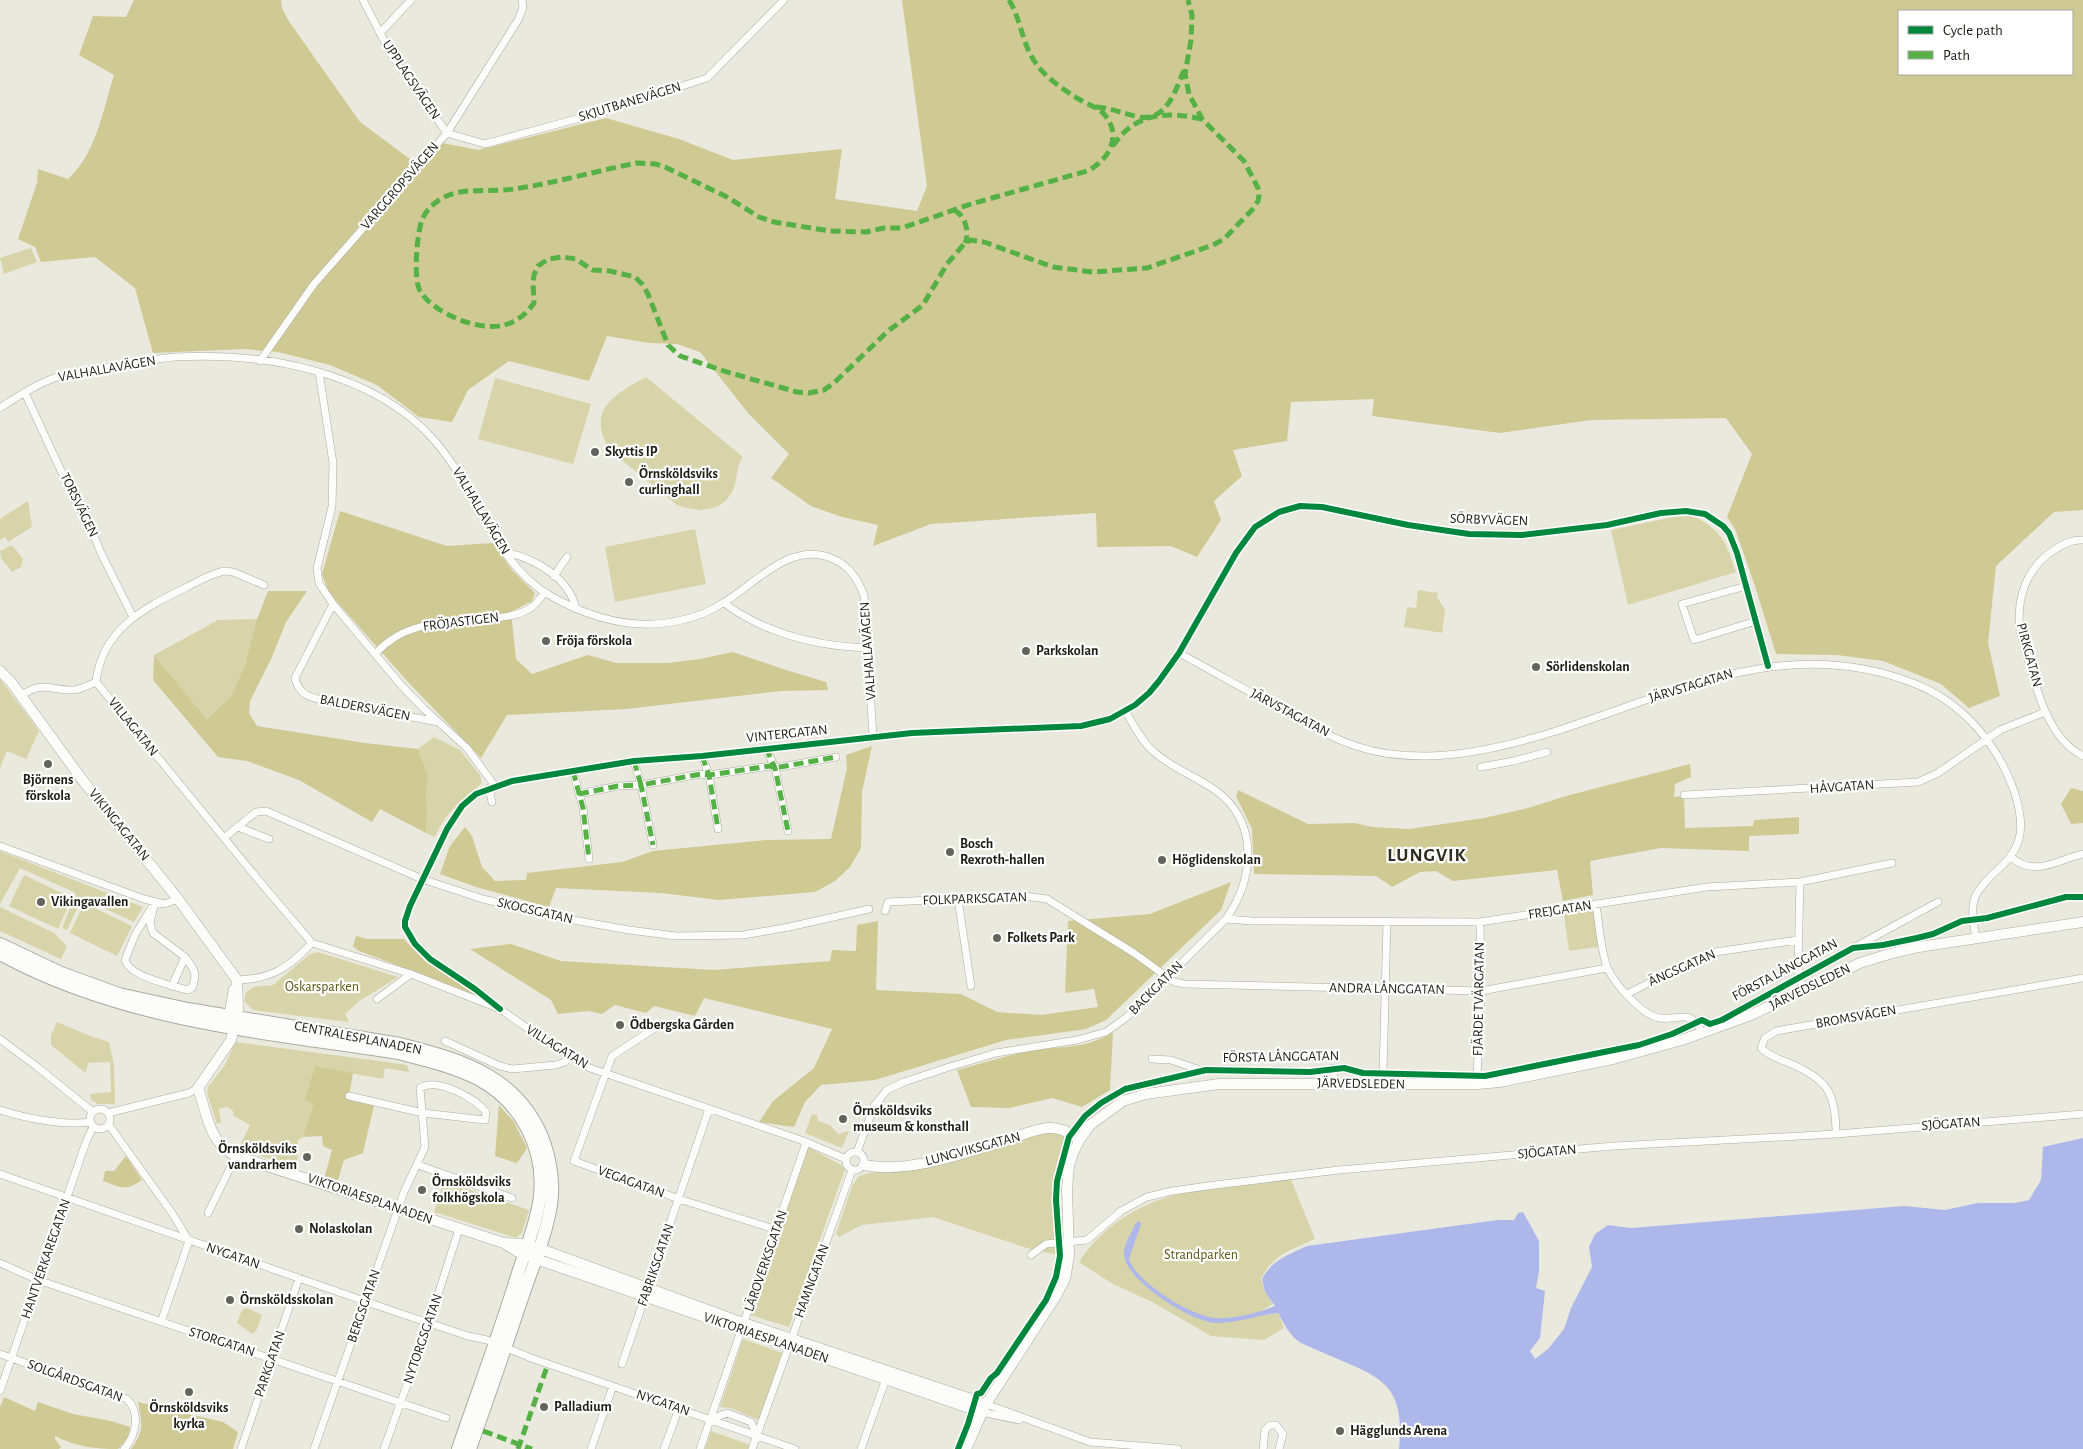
<svg xmlns="http://www.w3.org/2000/svg" width="2083" height="1449" font-family="'Alegreya Sans',sans-serif">
<style>
.green{fill:#d8d4a9}
.forest{fill:#cfc993;fill-rule:evenodd}
.water{fill:#aeb7ea}
.lines{fill:none;stroke-linecap:round;stroke-linejoin:round}
.street-casing{stroke:#ababa3;stroke-width:8}
.secondary-casing{stroke:#ababa3;stroke-width:11}
.highway-casing{stroke:#ababa3;stroke-width:14}
.street{stroke:#fcfcfa;stroke-width:7}
.secondary{stroke:#fcfcfa;stroke-width:10}
.highway{stroke:#fcfcfa;stroke-width:12}
.quiet{stroke:#55b145;stroke-width:5;stroke-dasharray:10 5;stroke-linecap:butt}
.cycleway-casing{stroke:#fff;stroke-width:9}
.cycleway{stroke:#00873e;stroke-width:6}
.poi-dot{fill:#65645c;stroke:#fff;stroke-width:2}
.labels{text-anchor:middle;dominant-baseline:central;stroke-width:4.5;stroke-linejoin:round;paint-order:stroke}
.street-label{font-size:14px;fill:#1d1d16;stroke:#fff}
.poi-label{font-size:14px;font-weight:bold;fill:#1d1d16;stroke:#fff;text-anchor:start}
.park-label{font-size:14px;fill:#5e5612;stroke:#fff}
.district-label{font-size:19px;font-weight:bold;letter-spacing:1px;fill:#2e2c1c;stroke:#fff}
</style>
<rect width="100%" height="100%" fill="#eae9de"/>
<path class="green" d="M31,248L37,262L4,274L0,258Z
M646,377L743,457C736,466 738,476 734,487C725,513 698,513 677,505L604,446L606,443C588,407 619,392 646,377Z
M495,378L591,404L573,464L478,439Z
M28,501L32,527L8,542L5,537L0,540V519Z
M1693,516C1723,531 1725,541 1736,572L1628,605L1611,530L1673,517Z
M695,529L706,584L615,602L605,547Z
M10,546H13L23,559L21,567L12,572L1,558L0,551Z
M1418,590L1438,593L1437,597L1445,610L1442,633L1404,627L1407,607L1416,608Z
M257,619L245,664L231,696L207,719L154,655L218,620Z
M0,679L39,731L26,759L7,751L0,768Z
M434,737L460,750L480,775L482,783C462,801 446,811 435,837L426,833L427,811L426,794L428,775L418,749Z
M0,851L143,907L134,922L82,898L67,930L62,928L76,893L20,868L0,904Z
M24,875L72,898L58,929L9,906Z
M84,903L132,926L117,956L70,933Z
M1593,905L1598,947L1569,951L1563,909Z
M0,907L54,933L67,946L61,959L0,931Z
M318,952L398,977L358,1002L345,1014L349,1022L253,1010L244,1001L246,992L254,987L273,985L310,954Z
M57,1022L90,1036L109,1042L114,1065L115,1104H98L91,1100L90,1094L111,1092L110,1062L88,1063L86,1073L83,1071L51,1045V1035Z
M235,1042L387,1062L407,1065L409,1072L385,1068L383,1079L315,1067V1104L303,1137L298,1140L297,1167L238,1149L250,1125L234,1116L233,1111L228,1107L219,1109L221,1122L217,1124L207,1093L208,1087L225,1065Z
M812,1114L817,1115L818,1121L830,1125L838,1134L849,1131L842,1148L805,1133Z
M1047,1130L1068,1134L1053,1185L1052,1206L1056,1227L1058,1255L1030,1249L933,1217L862,1225L839,1237L836,1234L852,1186L859,1176Z
M808,1147L841,1165L845,1169L789,1327L750,1315Z
M1290,1177L1315,1239C1291,1250 1273,1254 1261,1279L1265,1292L1273,1304L1263,1310L1265,1315L1278,1313L1284,1328L1264,1340L1211,1336L1152,1302L1113,1284L1079,1262C1130,1187 1208,1188 1290,1177Z
M444,1181L529,1210L522,1233L516,1238L434,1212Z
M247,1308L262,1315L256,1331L252,1334L237,1323L242,1310Z
M743,1339L782,1353L759,1420L730,1408L720,1407Z
M711,1431L750,1445L749,1449H705Z"/>
<path class="forest" d="M134,0H281L282,8L288,20L360,122L418,165L443,143L478,150L606,118L679,139L733,160L842,149L835,199L917,211L927,186L902,0H2083V510L2054,512L1996,566L1988,643L2000,696L1969,708L1941,684L1883,661L1837,655L1776,654L1755,586L1735,529L1727,517L1752,454L1726,418L1591,420L1500,433L1372,416L1374,399L1291,402L1287,441L1233,450L1242,476L1214,501L1221,520L1197,557L1171,546L1097,547L1096,513L931,524L873,546L878,525L842,517L811,506L771,478L789,454L748,413L700,352L677,344L649,343L607,336L589,381L509,361L468,390L452,422L419,417L377,385L330,365L278,352L244,349L153,353L135,288L95,257L41,262L35,247L18,239L37,183L38,169L68,179C96,154 103,110 114,75L79,55L93,16L126,17ZM1899,11H2072V74H1899Z
M340,511L447,546L493,543L512,570L535,593L532,601L511,612L516,659L532,674L588,655L616,663H668L700,659L733,652L786,670L826,682L828,690L781,691L626,709L507,715L481,758L408,682L329,593L322,574Z
M268,591H307L286,622L271,659L250,701L249,713L257,726L365,743L418,749L428,775L426,794L427,811L426,833L380,809L372,822L299,780L247,761L218,757L153,680L154,655L207,719L231,696L245,664L257,619Z
M872,746L862,792L861,848L850,867L835,881L815,892L719,900L661,893L556,888L549,907L476,887L440,874L450,846L465,827L472,836L482,867L495,881L526,880L527,873L622,862L653,851L767,840L831,839L847,768L846,755Z
M1690,764L1691,777L1675,784L1674,797L1684,796L1685,828L1753,826L1754,820L1799,817V834L1749,836V851L1661,848L1590,861L1593,895L1563,901L1557,870L1453,881L1436,871L1420,872L1392,887L1376,876L1254,874L1252,829L1236,796L1238,790L1308,824L1355,823L1372,827L1409,829L1484,818L1528,808L1566,796Z
M2071,788L2083,791V823L2071,824L2061,804Z
M1231,882L1221,910L1106,1020L1086,1029L1006,1040L875,1080L821,1085L805,1102L794,1127L759,1122L773,1101L814,1068L832,1029L704,998L695,1016L654,1006L646,1013L615,1005L602,1014L588,1011L558,1014L551,1000L470,949L511,944L561,961L714,970L830,961L832,950L856,951L857,925L878,921L876,990L961,994L997,1012L1041,1015L1098,1007L1094,989L1065,993L1068,921L1150,914Z
M356,936L367,939H404L425,961L478,996L359,951L353,946Z
M1113,1032L1110,1090L1082,1107L1052,1098L1010,1108L971,1107L957,1070C979,1064 1002,1057 1024,1052C1058,1044 1081,1052 1113,1032Z
M315,1066L353,1073L349,1096L375,1101L363,1153L344,1160L338,1180L324,1179L332,1150L323,1146L322,1136L303,1137L314,1104L305,1100Z
M499,1105L514,1122L527,1148L517,1163L495,1156Z
M126,1156L142,1180C125,1192 121,1187 103,1181L105,1171H114Z
M4,1397L35,1411L38,1402L73,1414L111,1421L130,1427L129,1436L118,1449C95,1449 77,1447 55,1436V1439L61,1447L59,1449H0V1407Z
M138,1402L223,1422L238,1432L233,1449H131C145,1430 142,1424 138,1402Z"/>
<path class="water" d="M2083,1138V1449H1399C1406,1383 1380,1377 1326,1354C1318,1350 1309,1347 1301,1343C1290,1336 1284,1324 1278,1313C1258,1315 1238,1323 1217,1323C1192,1323 1128,1282 1124,1256C1122,1247 1132,1233 1135,1224L1139,1221L1141,1224L1129,1259C1136,1282 1191,1316 1215,1318C1234,1319 1257,1313 1275,1306L1265,1292L1262,1279C1272,1260 1288,1255 1307,1246L1498,1220H1514L1518,1213L1523,1212L1539,1241V1272L1536,1288L1545,1291L1540,1338L1530,1351L1535,1359L1548,1349L1564,1329L1571,1308L1592,1267L1589,1247L1595,1234L1608,1225L1631,1228L1904,1206L1945,1210L1978,1203H2015L2029,1200L2041,1180L2043,1147Z"/>
<g class="lines">
<defs>
<path id="street" d="M363,0L392,56L447,133
M380,33L411,0
M447,133L485,144L602,112L707,78L784,0
M260,361L314,284L447,133L518,20L523,8L522,0
M319,372L333,463L332,507L317,568L319,583L333,604L401,685L424,709L467,748L495,786
M25,393L74,499L90,526L101,553L133,617
M0,408C15,398 32,387 49,380C70,371 101,368 124,365C141,362 158,358 175,357C263,352 373,371 434,440C476,487 493,562 549,595C591,619 638,632 686,619C699,616 712,610 723,603C755,584 790,541 831,558C849,565 857,578 864,595L873,736
M2083,540C2072,539 2063,544 2054,550C2026,568 2016,599 2020,631C2033,671 2042,736 2083,756
M505,552C535,559 569,577 576,609
M554,576L567,557
M264,585L233,572L224,571C210,574 197,582 185,588C142,609 102,630 96,682L261,883L312,943L411,974L500,1009L557,1049L590,1068L801,1140L846,1159
M1746,586L1682,604L1694,640L1756,621
M724,603C766,634 815,646 867,648
M333,604L295,678C298,691 305,696 318,699L438,722
M376,653C406,620 446,623 488,619C503,617 519,616 532,607C537,603 541,597 545,592
M1179,653C1218,674 1256,696 1294,716C1315,728 1336,740 1359,747C1380,754 1402,756 1424,756C1467,756 1511,745 1553,732C1673,694 1785,633 1913,683C1963,702 2000,746 2016,797C2026,832 2021,851 1993,874C1986,881 1977,890 1974,900C1971,913 1974,926 1976,939
M21,696C42,680 52,691 74,690C82,689 89,685 96,682
M766,748L775,768L788,831
M702,756L709,775L718,829
M634,761L641,785L701,774L709,775L770,766L775,768L836,757
M1481,767L1514,761L1547,752
M573,771L583,808L589,859
M489,788L492,802
M579,794L618,786L641,785L653,845
M1684,795L1918,782L1938,773L2000,730L2045,712
M238,827L269,839
M224,838L256,812L266,811L422,879L483,899L556,917L629,930L676,936L743,935L789,927L869,909
M0,846L144,899L164,904L178,899
M2012,858C2035,877 2057,860 2083,854
M1800,882L1798,964L1799,977L1803,991
M958,899L971,986
M155,902L150,923L153,933L185,957L172,986C158,981 130,975 125,960L135,935Z
M1596,904C1598,918 1602,959 1608,969C1615,984 1638,1010 1653,1016C1672,1025 1691,1004 1702,1033
M885,911L888,902L1024,896L1047,899L1134,953L1174,982L1185,984L1481,991L1607,968
M1226,919L1252,921L1480,922L1707,887L1800,882L1892,863
M237,980C272,979 288,968 312,943
M172,986L188,990L192,988C198,973 194,969 185,957
M1627,994L1708,953L1798,940
M377,999L411,974
M500,1009L475,989L430,959L415,944L405,927V921L410,906L447,829L462,806L476,794L512,781L634,761L702,756L912,733L1081,726L1110,719L1135,705L1149,693L1159,681L1179,653L1236,553L1255,527L1279,512L1300,506L1322,507L1408,525L1469,534L1522,535L1607,525L1661,513L1686,511L1705,514L1723,526L1729,533L1737,553L1768,666
M1730,1015L1938,902
M677,1024H661L612,1056L574,1161L679,1199L777,1230
M0,1039L36,1066L93,1112
M445,1041L500,1066L512,1069L556,1065L565,1062L570,1057
M1152,1059L1171,1060L1200,1070L1310,1072L1344,1068L1363,1073L1477,1076L1481,991L1480,922
M1333,1068L1334,1083
M1383,1074L1387,921
M90 1119a10 10 0 1 1 20 0a10 10 0 1 1-20 0Z
M0,1110C25,1118 65,1126 90,1122
M108,1113L189,1093L198,1088
M109,1125L172,1213L189,1241L161,1322
M1836,1134C1836,1092 1827,1079 1789,1063C1779,1059 1769,1056 1761,1048L1765,1038L1776,1031L2083,978
M846 1161a9 9 0 1 1 18 0a9 9 0 1 1-18 0Z
M857,1152L874,1106L887,1090L904,1082L946,1068L996,1053L1077,1040L1106,1032L1127,1017L1226,919C1254,879 1260,822 1215,790C1195,776 1172,768 1154,752C1141,741 1134,725 1125,711
M418,1165L512,1198
M0,1174L396,1312L468,1336L487,1340L531,1358L795,1449
M208,1213L236,1156
M1031,1255L1046,1244L1087,1240L1121,1211L1147,1197L1172,1191L1215,1185L1339,1170L1614,1146L1836,1134L2083,1114
M0,1263L38,1280L446,1418
M0,1354L127,1399C141,1413 136,1436 124,1449
M622,1364L709,1109
M0,1391L86,1142L93,1127
M986,1404L1090,1442L1178,1449
M981,1412L1019,1420
M711,1419L727,1413L751,1422L757,1435
M241,1449L299,1278
M314,1449L404,1192L425,1147L420,1088C437,1077 475,1098 486,1112L485,1120L423,1113L349,1096
M384,1449L429,1323L459,1229
M591,1449L613,1386
M664,1449L679,1408
M700,1449L806,1143
M752,1449L852,1170
M861,1449L887,1376
M1263,1449L1265,1430L1270,1425H1276L1283,1434L1279,1449"/>
<path id="secondary" d="M0,671L11,682L84,782L178,899L237,980L238,1009L231,1040L198,1088C207,1114 209,1143 236,1156L504,1243L527,1244L735,1320L986,1404
M228,1023L234,989
M864,1165C908,1174 964,1153 1007,1140C1020,1136 1034,1129 1048,1128C1061,1127 1069,1133 1080,1139
M504,1243L518,1252L542,1261L981,1412
M966,1449L986,1404L1056,1296L1065,1279L1069,1256L1067,1189L1069,1166L1073,1153L1080,1139L1090,1125L1123,1101L1146,1094L1219,1084H1478L1500,1082L1613,1059L1682,1040L1751,1015L1860,963L1889,954L1919,947L2083,922"/>
<path id="highway" d="M0,944L61,973L119,994L188,1009L400,1044C463,1060 522,1077 545,1145C551,1164 554,1185 551,1205C546,1236 533,1266 523,1295C506,1346 488,1398 470,1449
M0,954C122,1021 263,1032 398,1053C425,1060 453,1066 478,1079C521,1102 545,1148 540,1196C537,1222 526,1248 518,1273C500,1332 478,1390 458,1449"/>
</defs>
<use href="#street" class="street-casing"/>
<use href="#secondary" class="secondary-casing"/>
<use href="#highway" class="highway-casing"/>
<use href="#street" class="street"/>
<use href="#secondary" class="secondary"/>
<use href="#highway" class="highway"/>
<path class="quiet" d="M1009,0C1022,21 1022,47 1038,66C1047,79 1072,96 1086,103C1092,106 1098,108 1103,113C1123,134 1110,160 1087,171L971,204L902,228H884L866,232L830,231L774,222L759,217L727,197L665,167L656,164L637,163C596,171 555,183 514,189C494,192 467,188 449,195C438,199 426,209 422,220C417,233 413,279 420,291C433,313 479,332 504,325C517,322 527,313 534,303L533,283L534,275L538,266L548,259L563,257L576,259L592,270L610,271L635,277L642,284L648,294L668,345L680,356L727,372L797,392L809,393L824,390L835,382L888,331L923,305L947,264L965,243L971,240L984,242L1053,267L1093,272L1147,268L1213,245L1224,239L1252,210L1258,201L1259,195L1258,188L1244,161L1202,119L1189,94L1185,74L1191,40L1192,15L1188,0
M1096,107C1112,108 1124,114 1139,117C1166,122 1176,90 1184,70
M1113,146C1134,113 1167,111 1202,119
M954,210C965,215 970,232 965,243
M766,748L775,768L788,831
M702,756L709,775L718,829
M634,761L641,785L701,774L709,775L770,766L775,768L836,757
M573,771L583,808L589,859
M579,794L618,786L641,785L653,845
M483,1431L532,1449
M518,1449L548,1364"/>
<defs>
<path id="cycleway" d="M500,1009L475,989L430,959L415,944L405,927V921L410,906L447,829L462,806L476,794L512,781L634,761L702,756L912,733L1081,726L1110,719L1135,705L1149,693L1159,681L1179,653L1236,553L1255,527L1279,512L1300,506L1322,507L1408,525L1469,534L1522,535L1607,525L1661,513L1686,511L1705,514L1723,526L1729,533L1737,553L1768,666
M958,1449L968,1424L977,1394L981,1393L991,1378L997,1373L1046,1300L1056,1277L1060,1256L1056,1200L1057,1181L1069,1137L1085,1116L1101,1103L1125,1089L1206,1070L1310,1072L1344,1068L1363,1073L1485,1076L1639,1045L1672,1034L1702,1020L1710,1024L1722,1020L1853,948L1883,945L1917,938L1933,934L1962,921L1987,918L2066,897H2083"/>
</defs>
<use href="#cycleway" class="cycleway-casing"/>
<use href="#cycleway" class="cycleway"/>
</g>
<g class="poi-dot">
<circle cx="595" cy="452" r="5"/>
<circle cx="629" cy="482" r="5"/>
<circle cx="546" cy="641" r="5"/>
<circle cx="1026" cy="651" r="5"/>
<circle cx="1536" cy="667" r="5"/>
<circle cx="48" cy="764" r="5"/>
<circle cx="950" cy="852" r="5"/>
<circle cx="1162" cy="860" r="5"/>
<circle cx="41" cy="902" r="5"/>
<circle cx="997" cy="938" r="5"/>
<circle cx="620" cy="1025" r="5"/>
<circle cx="843" cy="1119" r="5"/>
<circle cx="307" cy="1157" r="5"/>
<circle cx="422" cy="1190" r="5"/>
<circle cx="299" cy="1229" r="5"/>
<circle cx="230" cy="1300" r="5"/>
<circle cx="189" cy="1392" r="5"/>
<circle cx="544" cy="1407" r="5"/>
<circle cx="1340" cy="1431" r="5"/>
</g>
<g class="labels">
<g class="street-label">
<text transform="translate(411 80) rotate(56)">UPPLAGSVÄGEN</text>
<text transform="translate(630 102) rotate(-17)">SKJUTBANEVÄGEN</text>
<text transform="translate(400 186) rotate(-49)">VARGGROPSVÄGEN</text>
<text transform="translate(107 369) rotate(-10)">VALHALLAVÄGEN</text>
<text transform="translate(79 505) rotate(64)">TORSVÄGEN</text>
<text transform="translate(481 511) rotate(59)">VALHALLAVÄGEN</text>
<text transform="translate(1489 520) rotate(2)">SÖRBYVÄGEN</text>
<text transform="translate(461 622) rotate(-7)">FRÖJASTIGEN</text>
<text transform="translate(868 651) rotate(-94)">VALHALLAVÄGEN</text>
<text transform="translate(2029 655) rotate(75)">PIRKGATAN</text>
<text transform="translate(1691 686) rotate(-17)">JÄRVSTAGATAN</text>
<text transform="translate(365 708) rotate(11)">BALDERSVÄGEN</text>
<text transform="translate(1290 713) rotate(28)">JÄRVSTAGATAN</text>
<text transform="translate(133 727) rotate(51)">VILLAGATAN</text>
<text transform="translate(787 734) rotate(-6)">VINTERGATAN</text>
<text transform="translate(1842 787) rotate(-4)">HÅVGATAN</text>
<text transform="translate(119 825) rotate(51)">VIKINGAGATAN</text>
<text transform="translate(975 899) rotate(-2)">FOLKPARKSGATAN</text>
<text transform="translate(1560 910) rotate(-9)">FREJGATAN</text>
<text transform="translate(535 911) rotate(13)">SKOGSGATAN</text>
<text transform="translate(1682 968) rotate(-24)">ÄNGSGATAN</text>
<text transform="translate(1785 970) rotate(-28)">FÖRSTA LÅNGGATAN</text>
<text transform="translate(1810 987) rotate(-26)">JÄRVEDSLEDEN</text>
<text transform="translate(1156 988) rotate(-45)">BACKGATAN</text>
<text transform="translate(1387 989) rotate(1)">ANDRA LÅNGGATAN</text>
<text transform="translate(1479 999) rotate(-89)">FJÄRDE TVÄRGATAN</text>
<text transform="translate(1856 1017) rotate(-10)">BROMSVÄGEN</text>
<text transform="translate(358 1038) rotate(11)">CENTRALESPLANADEN</text>
<text transform="translate(557 1047) rotate(32)">VILLAGATAN</text>
<text transform="translate(1281 1057) rotate(-1)">FÖRSTA LÅNGGATAN</text>
<text transform="translate(1361 1084) rotate(1)">JÄRVEDSLEDEN</text>
<text transform="translate(1951 1124) rotate(-4)">SJÖGATAN</text>
<text transform="translate(973 1149) rotate(-15)">LUNGVIKSGATAN</text>
<text transform="translate(1547 1152) rotate(-5)">SJÖGATAN</text>
<text transform="translate(631 1182) rotate(20)">VEGAGATAN</text>
<text transform="translate(370 1199) rotate(19)">VIKTORIAESPLANADEN</text>
<text transform="translate(233 1256) rotate(19)">NYGATAN</text>
<text transform="translate(46 1259) rotate(-71)">HANTVERKAREGATAN</text>
<text transform="translate(766 1261) rotate(-71)">LÄROVERKSGATAN</text>
<text transform="translate(656 1265) rotate(-71)">FABRIKSGATAN</text>
<text transform="translate(812 1281) rotate(-70)">HAMNGATAN</text>
<text transform="translate(364 1306) rotate(-71)">BERGSGATAN</text>
<text transform="translate(766 1338) rotate(19)">VIKTORIAESPLANADEN</text>
<text transform="translate(423 1339) rotate(-71)">NYTORGSGATAN</text>
<text transform="translate(222 1342) rotate(18)">STORGATAN</text>
<text transform="translate(270 1364) rotate(-71)">PARKGATAN</text>
<text transform="translate(75 1381) rotate(20)">SOLGÅRDSGATAN</text>
<text transform="translate(663 1403) rotate(19)">NYGATAN</text>
</g>
<g class="poi-label">
<text x="605" y="452">Skyttis IP</text>
<text x="639" y="474">Örnsköldsviks<tspan x="639" dy="16">curlinghall</tspan></text>
<text x="556" y="641">Fröja förskola</text>
<text x="1036" y="651">Parkskolan</text>
<text x="1546" y="667">Sörlidenskolan</text>
<text x="48" y="780" text-anchor="middle">Björnens<tspan x="48" dy="16">förskola</tspan></text>
<text x="960" y="844">Bosch<tspan x="960" dy="16">Rexroth-hallen</tspan></text>
<text x="1172" y="860">Höglidenskolan</text>
<text x="51" y="902">Vikingavallen</text>
<text x="1007" y="938">Folkets Park</text>
<text x="630" y="1025">Ödbergska Gården</text>
<text x="853" y="1111">Örnsköldsviks<tspan x="853" dy="16">museum &amp; konsthall</tspan></text>
<text x="297" y="1149" text-anchor="end">Örnsköldsviks<tspan x="297" dy="16">vandrarhem</tspan></text>
<text x="432" y="1182">Örnsköldsviks<tspan x="432" dy="16">folkhögskola</tspan></text>
<text x="309" y="1229">Nolaskolan</text>
<text x="240" y="1300">Örnsköldsskolan</text>
<text x="554" y="1407">Palladium</text>
<text x="189" y="1408" text-anchor="middle">Örnsköldsviks<tspan x="189" dy="16">kyrka</tspan></text>
<text x="1350" y="1431">Hägglunds Arena</text>
</g>
<g class="park-label">
<text x="322" y="987">Oskarsparken</text>
<text x="1201" y="1255">Strandparken</text>
</g>
<g class="district-label">
<text x="1427" y="855">LUNGVIK</text>
</g>
</g>
<rect x="1898" y="10" width="175" height="65" fill="#ffffff" stroke="#a5a5a2"/>
<rect x="1908" y="26" width="25" height="8" fill="#00873e" stroke="#a5a5a2"/>
<text x="1943" y="35" font-size="15" fill="#1d1d16">Cycle path</text>
<rect x="1908" y="51" width="25" height="8" fill="#55b145" stroke="#a5a5a2"/>
<text x="1943" y="60" font-size="15" fill="#1d1d16">Path</text>
</svg>
